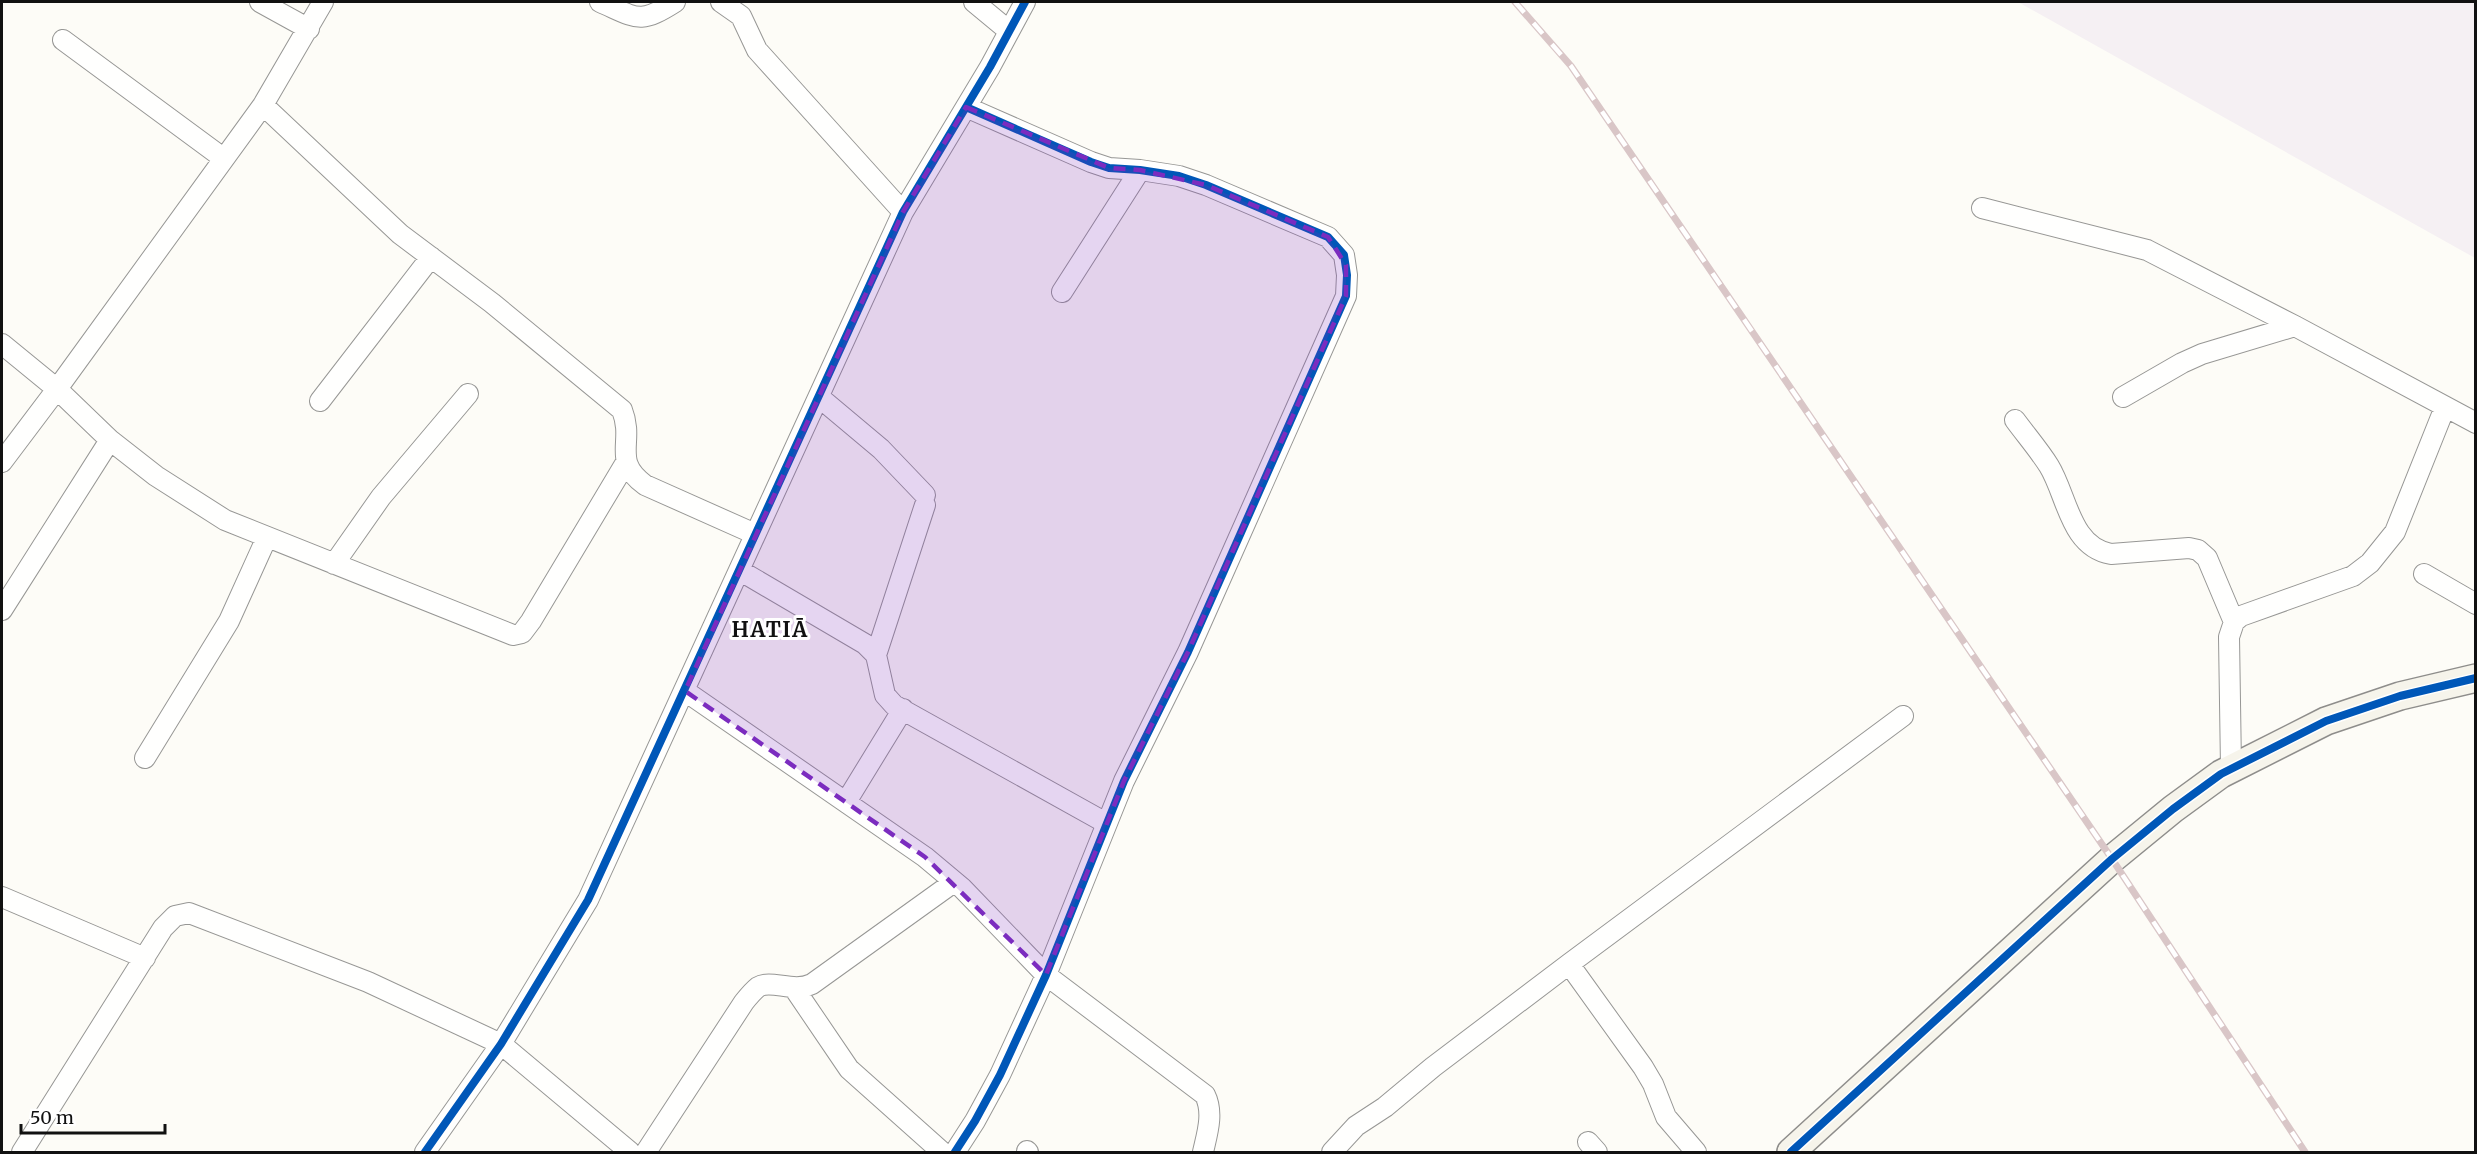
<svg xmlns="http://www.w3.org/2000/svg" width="2477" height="1154" font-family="Merriweather,serif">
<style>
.industrial{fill:#f5f0f3}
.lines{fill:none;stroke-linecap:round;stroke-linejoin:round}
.street-casing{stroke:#979795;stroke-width:22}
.secondary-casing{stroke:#8e8d8b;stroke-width:30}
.street{stroke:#fffffe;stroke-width:20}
.secondary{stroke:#f6f4eb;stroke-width:27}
.rail-casing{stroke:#d9c6c7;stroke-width:7}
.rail{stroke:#fff;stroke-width:4.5;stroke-dasharray:14;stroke-linecap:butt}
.cycleway-casing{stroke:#fff;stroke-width:11}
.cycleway{stroke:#0057b8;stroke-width:8}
.marked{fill:#7b2cbf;fill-opacity:0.2;stroke:#7b2cbf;stroke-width:4.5;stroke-dasharray:12 8;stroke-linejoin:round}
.labels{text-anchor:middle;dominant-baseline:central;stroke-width:6;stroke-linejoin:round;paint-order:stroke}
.district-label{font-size:21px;font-weight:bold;letter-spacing:1.5px;fill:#111;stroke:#fff}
</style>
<rect width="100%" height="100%" fill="#fdfcf7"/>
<path class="industrial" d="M2018,2H2475V258Z"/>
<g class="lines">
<defs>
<path id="street" d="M260,2L309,29
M600,2C637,18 639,25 675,2
M721,2L741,16L757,50L903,212
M974,2L1009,31
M63,40L223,158
M263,105L400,234L492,303L622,410C635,443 611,460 645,485L755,534
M1982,208L2147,250L2295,326L2476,423
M1062,292L1140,170
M2,344L57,389L2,462
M819,397L881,449L925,495
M2123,397L2182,363L2202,354L2295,326
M320,401L431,257
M2015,420C2026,435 2039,450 2049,466C2067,495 2070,547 2111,554L2189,548L2198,550L2207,558L2234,622
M110,440L156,476L225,520L513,635L522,633L531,621L625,464
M334,564L381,497L468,394
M739,570L865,644L876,655L885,695L894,705L1106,823
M2424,574L2476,604
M2,610L110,440L57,389L263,105L323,2
M876,655L925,505
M685,691L925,857L962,888L1046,975L1205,1095C1214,1113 1207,1134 1203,1152
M145,758L229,621L267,537
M2231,767L2229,637L2234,622L2241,616L2353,576L2370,563L2395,532L2445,407
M846,802L903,709
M2,897L145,958
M1569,964L1643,1067L1653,1084L1666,1117L1696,1152
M794,988L849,1069L942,1152
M1588,1142L1597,1152
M1027,1151L1028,1152
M22,1152L163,928L175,916L189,913L368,982L501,1044L630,1152
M425,1152L501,1044L588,900L903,212L990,67L1025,2
M646,1152L744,1002C748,997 753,991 758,987C771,979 793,993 812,984L954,882
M955,1152L975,1121L1000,1075L1046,975L1124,781L1188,652L1346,296L1347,275L1344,255L1328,237L1206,185L1179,176L1140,170L1109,168L1091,162L966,107
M1332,1152L1356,1126L1385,1107L1433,1067L1569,964L1903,716"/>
<path id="secondary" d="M1791,1152L2112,859L2173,809L2221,774L2326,721L2400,696L2476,678"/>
</defs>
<use href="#street" class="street-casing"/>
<use href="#secondary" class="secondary-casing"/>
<use href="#street" class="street"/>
<use href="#secondary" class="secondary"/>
<defs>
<path id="rail" d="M1515,2L1571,66L2112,859L2305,1152"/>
</defs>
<use href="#rail" class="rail-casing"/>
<use href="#rail" class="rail"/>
<defs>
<path id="cycleway" d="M425,1152L501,1044L588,900L903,212L990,67L1025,2
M955,1152L975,1121L1000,1075L1046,975L1124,781L1188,652L1346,296L1347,275L1344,255L1328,237L1206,185L1179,176L1140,170L1109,168L1091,162L966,107
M1791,1152L2112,859L2173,809L2221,774L2326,721L2400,696L2476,678"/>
</defs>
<use href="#cycleway" class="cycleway-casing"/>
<use href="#cycleway" class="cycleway"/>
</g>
<path class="marked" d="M966,107L1109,168L1140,170L1206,185L1328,237L1346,265V296L1188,652L1124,781L1046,975L925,857L685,691L903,212Z"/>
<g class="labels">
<g class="district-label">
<text x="770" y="629">HATIĀ</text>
</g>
</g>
<rect width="2477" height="1154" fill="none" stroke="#111111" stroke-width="6"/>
<path d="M21 1124v9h144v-9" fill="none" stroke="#111111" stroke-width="3"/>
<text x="30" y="1124" font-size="18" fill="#111111" stroke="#ffffff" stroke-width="4.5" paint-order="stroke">50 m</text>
</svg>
